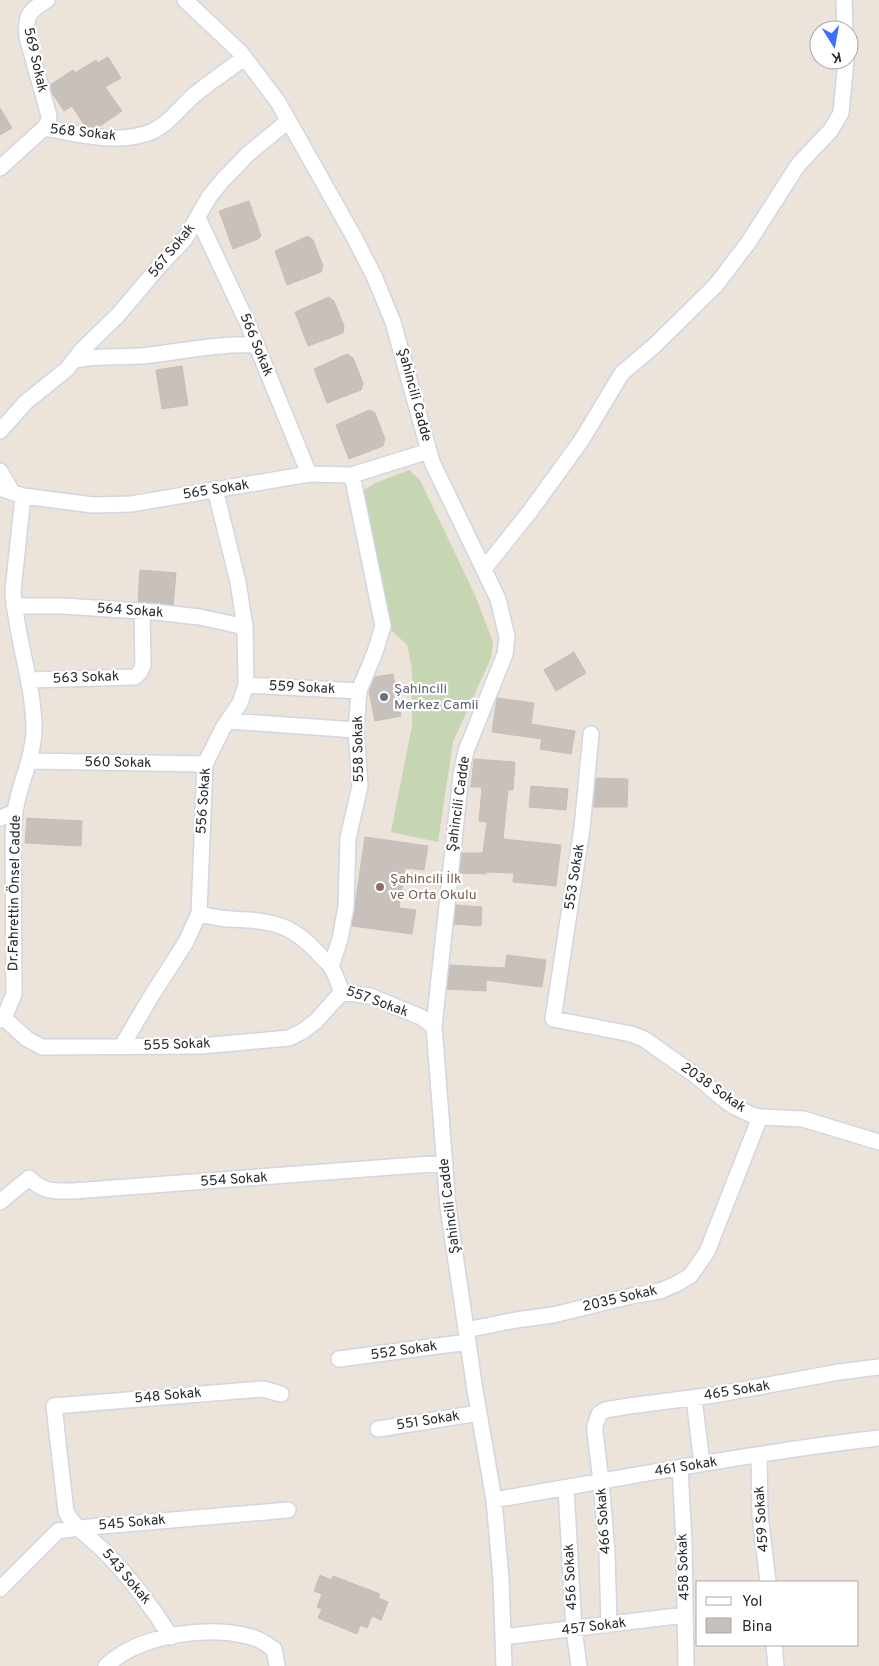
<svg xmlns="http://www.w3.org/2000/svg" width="879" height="1666" font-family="Overpass,sans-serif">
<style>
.cemetery{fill:#c7d6b2}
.building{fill:#c7c0bb;stroke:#c7beb5}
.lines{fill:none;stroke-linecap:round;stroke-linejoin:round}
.minor-casing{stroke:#d0d6e2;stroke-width:18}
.minor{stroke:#fff;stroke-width:15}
.worship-dot{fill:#6b7280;stroke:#fff;stroke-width:2}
.education-dot{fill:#8d6e63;stroke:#fff;stroke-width:2}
.labels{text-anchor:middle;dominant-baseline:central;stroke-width:4.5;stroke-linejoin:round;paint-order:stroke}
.street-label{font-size:14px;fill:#292929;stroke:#fff}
.worship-label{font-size:14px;fill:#5b616d;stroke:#fff;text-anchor:start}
.education-label{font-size:14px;fill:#785e54;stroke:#fff;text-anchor:start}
</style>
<rect width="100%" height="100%" fill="#ece3db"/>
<path class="cemetery" d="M409,470L420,480L475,595L493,642L491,658L453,742L438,842L391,832L412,726V668L407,645L391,630L361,492L375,483Z"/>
<path class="building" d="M108,57L121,78L105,87L122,111L97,128L85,126L72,106L64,111L52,93L50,85L73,70L75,73L96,60L98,63Z
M0,108L12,128L0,135Z
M249,201L261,236L258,239L233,249L219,211Z
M308,236L313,240L323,266L321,272L287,285L275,251Z
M329,297L334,301L344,326L343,333L308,346L295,312Z
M347,354L353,358L363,383L361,390L327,403L314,369Z
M182,366L188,405L162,409L156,370Z
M369,410L375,413L385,439L383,446L349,459L336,425Z
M140,570L176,573L173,605L138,602Z
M574,652L586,673L556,691L544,670Z
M393,674L401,716L375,721L369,691L375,677Z
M497,698L534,703L531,724L575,731L571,754L540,749L542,739L492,732Z
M474,759L515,762L513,790H508L503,839L561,845L556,886L513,882L514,873L486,872V874L460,873L462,853H483L487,822L479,821L482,787H471Z
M596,778L628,779L627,807H594Z
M531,786L568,789L566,810L529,807Z
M27,818L82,821L81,846L25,843Z
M365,837L428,846L424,870L405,868L399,908L416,910L412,934L352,926Z
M456,905L482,907L481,926L454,924Z
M507,955L546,960L542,987L486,980V991L447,989L450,965L505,968Z
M320,1575L331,1580L333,1576L380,1594L378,1598L388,1602L381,1620L372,1616L367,1628L360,1625L357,1634L318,1618L322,1609L317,1607L322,1594L314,1591Z"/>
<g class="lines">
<defs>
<path id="minor" d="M185,0L241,53L278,102L354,237L374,276L393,322L432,462L498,599L507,637L505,654L466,751L461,775L434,1026L448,1207L475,1390L494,1500L501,1579L504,1666
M844,0L845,30
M44,128C79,134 117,145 151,132C167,125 179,109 192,97C208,83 227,71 244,58
M0,168L44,128L48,123L49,116L27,37C25,15 29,11 47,0
M198,218L247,322L309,474
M76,360C98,355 119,358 141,356C180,352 218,343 257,345
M0,431L26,402L67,369L81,351L118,315L162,263L185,239L209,197L222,181L248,154L288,121
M0,471L12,492
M0,488L23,496L93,505L131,504L309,474L352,475L429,451
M484,569L531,510L581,441L622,373L654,346L716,285L748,243L798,165L831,130L841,113L846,60
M14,606H63L155,612L200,617L245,627
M29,680L135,677L140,672L143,665L142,612
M246,685L359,691
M228,721L356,730
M591,734L582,828L553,1019L631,1034L644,1039L695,1075L721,1097L733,1106L752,1115L760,1117L803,1119L879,1142
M30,761L205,764
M0,818L15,812
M199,913C215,919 231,919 248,920C280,922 297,930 318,953C322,958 328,962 331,967C336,974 338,984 342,992L370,996L421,1017L434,1026
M331,967L340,939L346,907L348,838L360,786L356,730L359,691L375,652L383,626L352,475
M4,1018L27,1039L42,1047L201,1046L289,1038L303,1031L316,1021L342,992
M0,1020L4,1018L14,994L13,835C14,828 14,820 15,812C19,783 34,758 34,727C33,681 16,637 13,591L23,496
M122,1046L152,995L186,942L199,913L205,764L223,728L240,703L246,685L245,627L238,582L215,489
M0,1202L29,1178C45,1193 53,1191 74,1191L444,1163
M466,1330L516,1320L553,1315L631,1296L660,1291L676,1284L690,1276L707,1252L760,1117
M339,1359L468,1342
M694,1398L702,1464
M378,1429L479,1413
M759,1456L760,1515L768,1582
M680,1468L684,1541L686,1666
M566,1488L574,1630L579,1666
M494,1500C622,1478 750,1453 879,1438
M0,1589L58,1531L79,1528L288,1510
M609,1625L607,1552L601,1481L595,1432V1426L599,1414L605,1410L629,1406L714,1395L839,1372L879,1367
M171,1637C152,1607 131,1579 107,1554C94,1540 75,1529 66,1512L54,1406L263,1389L281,1394
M503,1637L685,1615
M774,1645L776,1666
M106,1666C140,1634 214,1623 257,1639C263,1641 268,1646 274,1649L277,1666"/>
</defs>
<use href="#minor" class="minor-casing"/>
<use href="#minor" class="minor"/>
</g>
<circle class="worship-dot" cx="384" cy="697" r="5"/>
<circle class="education-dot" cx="380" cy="887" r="5"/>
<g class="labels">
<g class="street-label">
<text transform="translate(35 60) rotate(77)">569 Sokak</text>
<text transform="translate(83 133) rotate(6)">568 Sokak</text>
<text transform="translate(172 251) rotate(-51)">567 Sokak</text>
<text transform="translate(256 345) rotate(68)">566 Sokak</text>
<text transform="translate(414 395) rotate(75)">Şahincili Cadde</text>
<text transform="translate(216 490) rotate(-9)">565 Sokak</text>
<text transform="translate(130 611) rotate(4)">564 Sokak</text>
<text transform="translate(86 678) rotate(-2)">563 Sokak</text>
<text transform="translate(302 688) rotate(3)">559 Sokak</text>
<text transform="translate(359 749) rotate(-91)">558 Sokak</text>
<text transform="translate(118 763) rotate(1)">560 Sokak</text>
<text transform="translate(204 801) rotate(-86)">556 Sokak</text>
<text transform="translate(459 804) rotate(-82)">Şahincili Cadde</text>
<text transform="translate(575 877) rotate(-81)">553 Sokak</text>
<text transform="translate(15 893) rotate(-89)">Dr.Fahrettin Önsel Cadde</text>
<text transform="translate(377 1002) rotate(20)">557 Sokak</text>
<text transform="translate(177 1045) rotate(-2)">555 Sokak</text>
<text transform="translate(713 1088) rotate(35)">2038 Sokak</text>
<text transform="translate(234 1180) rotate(-4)">554 Sokak</text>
<text transform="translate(450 1206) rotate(-97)">Şahincili Cadde</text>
<text transform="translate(620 1299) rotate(-13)">2035 Sokak</text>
<text transform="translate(404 1351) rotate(-8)">552 Sokak</text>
<text transform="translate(737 1391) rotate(-9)">465 Sokak</text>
<text transform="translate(168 1396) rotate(-5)">548 Sokak</text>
<text transform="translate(428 1421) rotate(-9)">551 Sokak</text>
<text transform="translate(686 1467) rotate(-9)">461 Sokak</text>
<text transform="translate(762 1519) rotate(-94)">459 Sokak</text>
<text transform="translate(604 1521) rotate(-94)">466 Sokak</text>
<text transform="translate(132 1523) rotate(-5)">545 Sokak</text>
<text transform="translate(684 1567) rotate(-92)">458 Sokak</text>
<text transform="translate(126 1577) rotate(50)">543 Sokak</text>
<text transform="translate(571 1577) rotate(-93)">456 Sokak</text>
<text transform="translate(594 1627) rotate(-7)">457 Sokak</text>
</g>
<g class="worship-label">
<text x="394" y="689">Şahincili<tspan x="394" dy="16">Merkez Camii</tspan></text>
</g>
<g class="education-label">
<text x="390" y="879">Şahincili İlk<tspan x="390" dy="16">ve Orta Okulu</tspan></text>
</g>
</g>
<rect x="696" y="1581" width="162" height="65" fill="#ffffff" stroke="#a9a9a9"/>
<rect x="706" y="1597" width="25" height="8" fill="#ffffff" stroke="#a9a9a9"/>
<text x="742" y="1606" font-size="15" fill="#292929">Yol</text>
<rect x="706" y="1618" width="25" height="15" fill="#c7c0bb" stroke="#a9a9a9"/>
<text x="742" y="1631" font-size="15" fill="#292929">Bina</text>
<g transform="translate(834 45) rotate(169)"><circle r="24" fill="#ffffff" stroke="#a9a9a9"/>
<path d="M0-4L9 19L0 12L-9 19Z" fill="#3972fb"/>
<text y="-8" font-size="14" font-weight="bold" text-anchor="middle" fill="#292929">K</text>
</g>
</svg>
